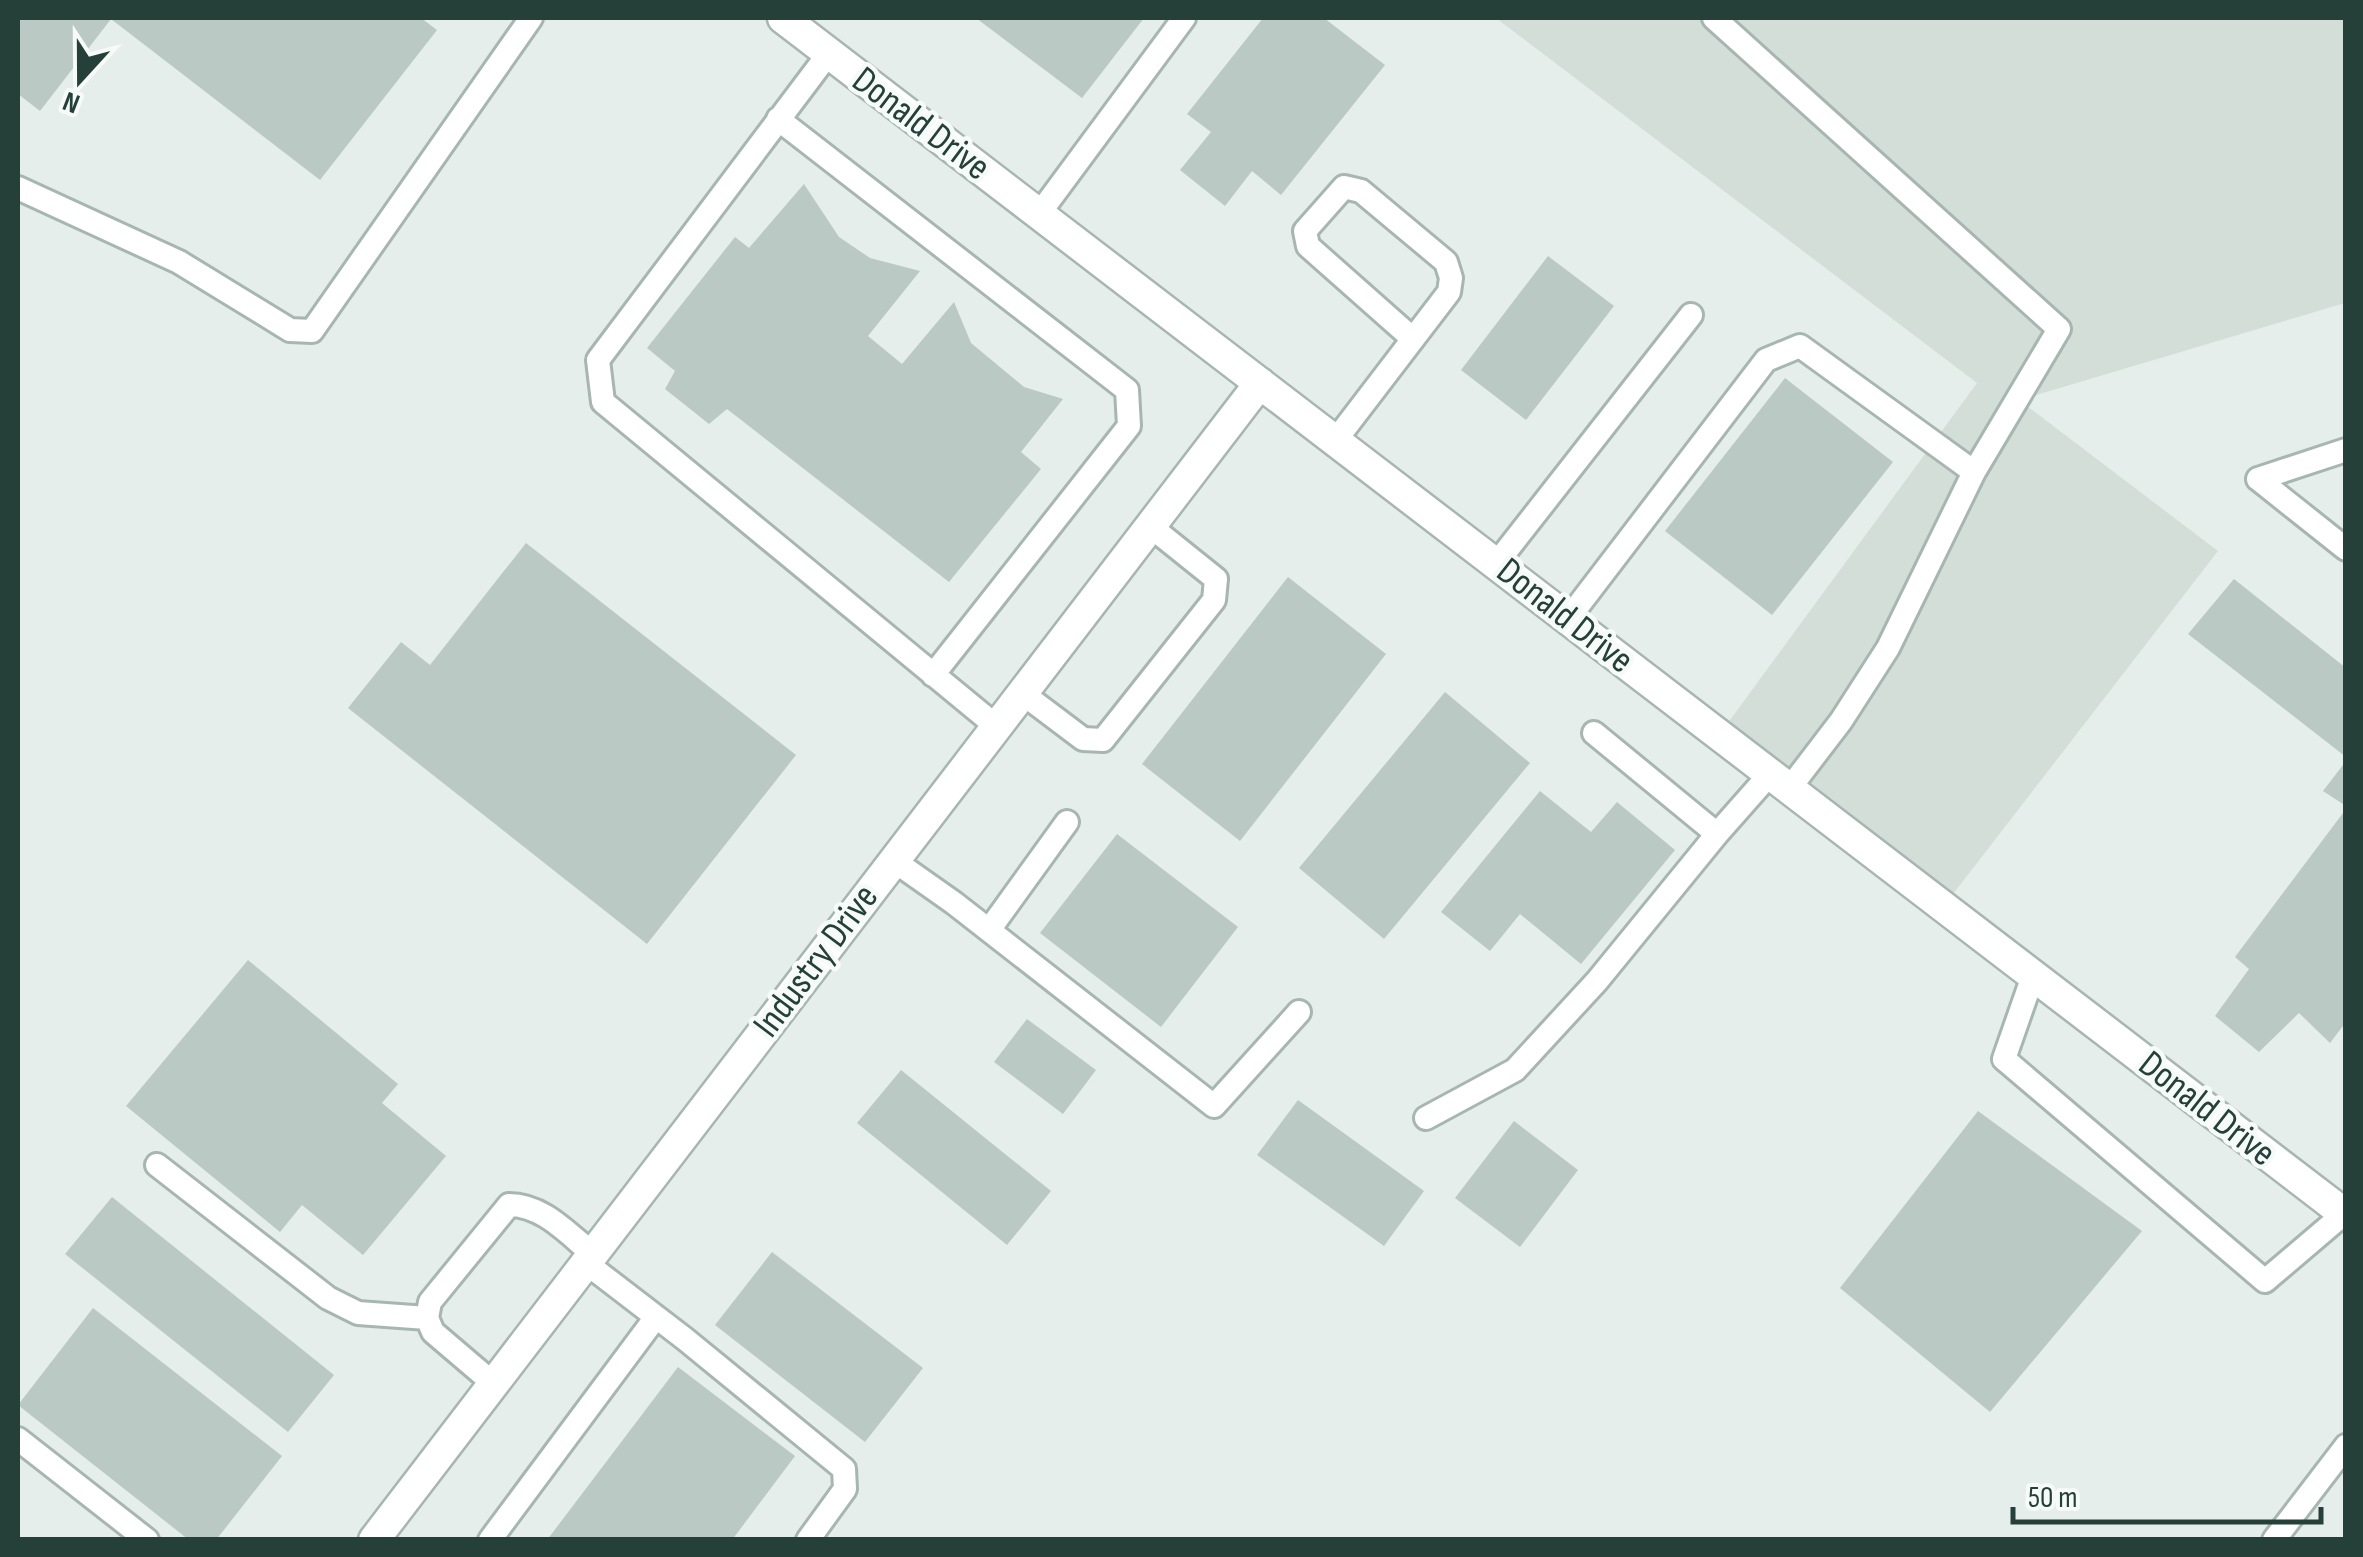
<svg xmlns="http://www.w3.org/2000/svg" width="2363" height="1557" font-family="'Sofia Sans Condensed',sans-serif">
<style>
.built{fill:#d3ded9}
.building{fill:#bac9c3}
.lines{fill:none;stroke-linecap:round;stroke-linejoin:round}
.service-casing{stroke:#a7b6b1;stroke-width:28}
.minor-casing{stroke:#a7b6b1;stroke-width:35}
.service{stroke:#fff;stroke-width:22}
.minor{stroke:#fff;stroke-width:30}
.labels{text-anchor:middle;dominant-baseline:central;stroke-width:9;stroke-linejoin:round;paint-order:stroke}
.street-label{font-size:38px;fill:#244038;stroke:#f6faf8}
</style>
<rect width="100%" height="100%" fill="#e5eeea"/>
<path class="built" d="M1496,18H2345V303L2019,400L2218,551L1943,907L1719,735L1977,383Z"/>
<path class="building" d="M18,18H421L437,30L320,180L111,19L40,111L18,94Z
M976,18H1144L1082,98Z
M1263,18H1324L1385,65L1281,195L1252,171L1225,206L1180,170L1211,132L1187,114Z
M804,184L839,237L870,258L920,271L868,336L902,364L954,302L971,343L1024,387L1063,399L1021,452L1041,469L949,582L727,409L709,424L665,389L675,371L647,348L735,237L749,248Z
M1548,256L1614,306L1526,420L1461,370Z
M1785,378L1893,462L1772,615L1665,531Z
M526,543L796,755L647,944L348,708L401,642L430,665Z
M1288,577L1386,654L1240,841L1142,764Z
M2234,579L2346,668V757L2188,634Z
M1445,692L1530,763L1384,939L1299,868Z
M2346,761V806L2323,791Z
M1540,791L1591,832L1617,802L1675,850L1581,964L1520,914L1490,951L1441,912Z
M2346,809V1022L2330,1043L2299,1013L2259,1052L2215,1016L2249,969L2235,957Z
M1117,834L1238,927L1161,1027L1040,933Z
M248,960L398,1084L382,1103L446,1156L363,1255L302,1205L280,1232L126,1106Z
M1027,1019L1096,1070L1063,1114L994,1062Z
M901,1070L1051,1191L1007,1245L857,1123Z
M1298,1100L1424,1191L1384,1246L1257,1155Z
M1978,1111L2142,1231L1990,1412L1840,1288Z
M1514,1121L1578,1170L1520,1247L1455,1198Z
M112,1197L334,1375L288,1432L65,1254Z
M772,1252L923,1368L865,1442L715,1325Z
M93,1308L282,1456L216,1540H189L18,1405Z
M678,1367L795,1456L732,1540H547Z"/>
<g class="lines">
<defs>
<path id="service" d="M1714,18L2059,329L1974,472L1888,648L1841,721L1789,789
M829,53L598,360L603,402L996,726
M778,119L1127,390L1129,426L933,675
M18,188L179,262L290,330L312,331L531,18
M1039,214L1184,18
M1335,441L1449,292L1451,278L1446,262L1361,191L1344,187L1305,231L1308,246L1413,339
M2258,479L2346,549
M2258,479L2346,450
M1496,564L1691,315
M1568,619L1766,360L1800,346L1974,472
M1022,693L1083,739L1103,740L1214,600L1216,579L1150,526
M1594,733L1717,834L1770,774
M893,860L954,903L1214,1106L1299,1012
M989,930L1067,822
M2033,976L2004,1059L2265,1281L2346,1212
M1426,1118L1515,1070L1597,981L1717,834
M157,1165L328,1298L358,1313L427,1318
M586,1263L685,1339L844,1469L845,1489L808,1540
M494,1384L433,1332L427,1318L430,1302L509,1205C543,1205 567,1233 593,1254
M18,1439L147,1540
M490,1540L656,1317
M2274,1540L2346,1446"/>
<path id="minor" d="M783,18L2346,1215
M374,1540L1260,383"/>
</defs>
<use href="#service" class="service-casing"/>
<use href="#minor" class="minor-casing"/>
<use href="#service" class="service"/>
<use href="#minor" class="minor"/>
</g>
<g class="labels">
<g class="street-label">
<text transform="translate(921 124) rotate(37)">Donald Drive</text>
<text transform="translate(1565 616) rotate(38)">Donald Drive</text>
<text transform="translate(816 961) rotate(-53)">Industry Drive</text>
<text transform="translate(2207 1109) rotate(38)">Donald Drive</text>
</g>
</g>
<rect width="2363" height="1557" fill="none" stroke="#244038" stroke-width="40"/>
<g transform="translate(80 80) rotate(201)" stroke="#f6faf8" stroke-width="8" paint-order="stroke">
<path d="M0-8L18 38L0 25L-18 38Z" fill="#244038"/>
<text y="-15" font-size="28" font-weight="bold" text-anchor="middle" fill="#244038">N</text>
</g>
<path d="M2013 1507v15h308v-15" fill="none" stroke="#244038" stroke-width="5"/>
<text x="2028" y="1507" font-size="30" fill="#244038" stroke="#f6faf8" stroke-width="8" paint-order="stroke">50 m</text>
</svg>
